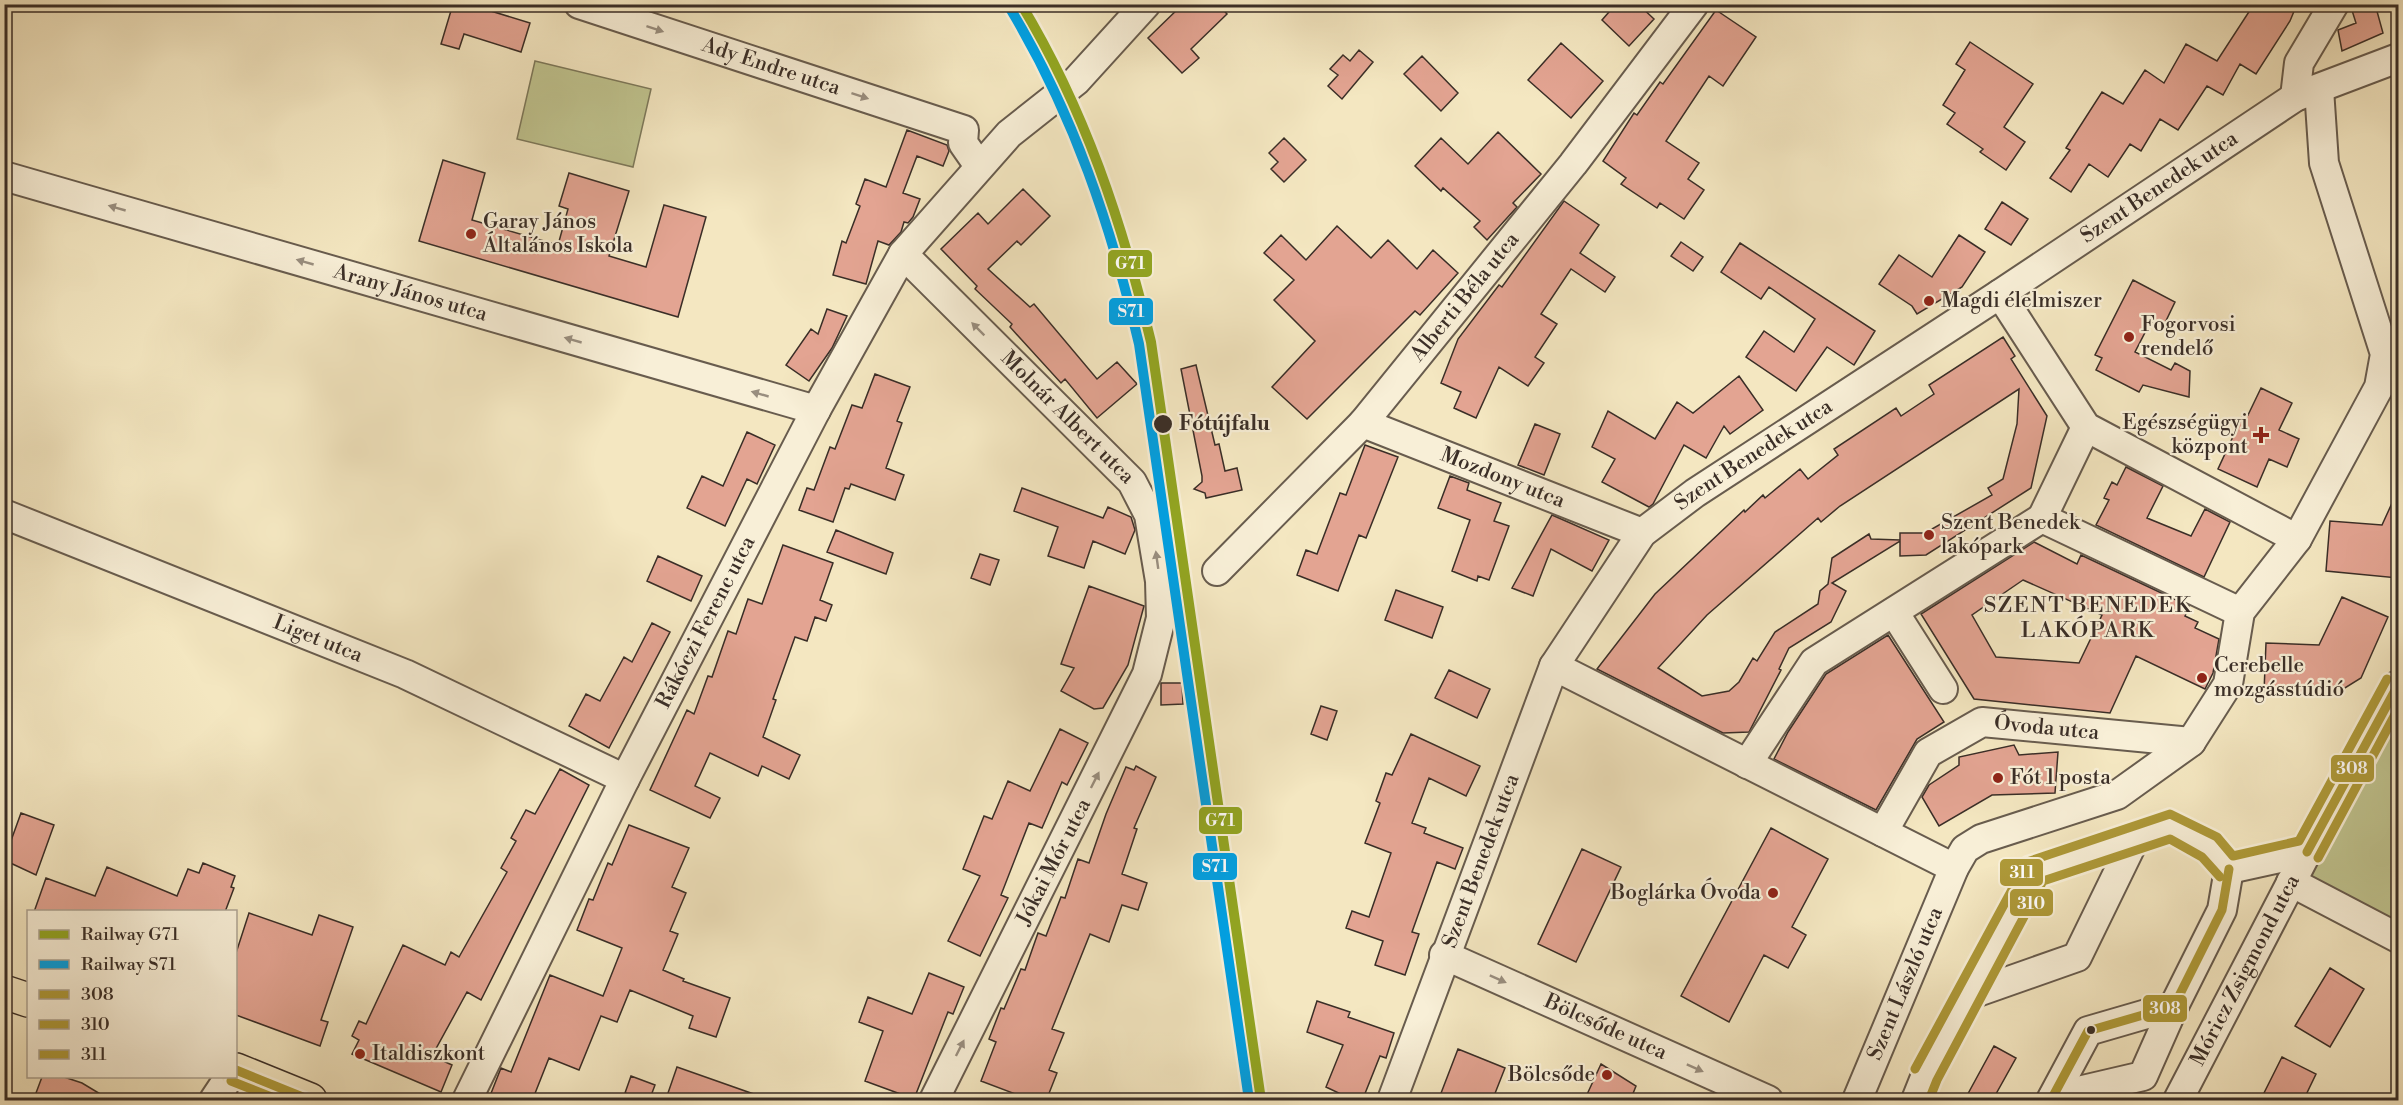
<svg xmlns="http://www.w3.org/2000/svg" width="2403" height="1105" font-family="'Libre Bodoni',serif">
<style>
.green{fill:#c0c48f;stroke:#7d795b;stroke-width:1.5}
.building{fill:#e3a492;stroke:#3a2e27;stroke-width:1.5;fill-rule:evenodd}
.lines{fill:none;stroke-linecap:round;stroke-linejoin:round}
.minor-casing{stroke:#685c4e;stroke-width:32}
.major-casing{stroke:#3a2e27;stroke-width:36}
.minor{stroke:#f8efd7;stroke-width:28}
.major{stroke:#f4e7c1;stroke-width:33}
.bus-1-casing{stroke:#f8efd7;stroke-width:14}
.bus-2-casing{stroke:#f8efd7;stroke-width:14}
.bus-3-casing{stroke:#f8efd7;stroke-width:14}
.bus-1{stroke:#ae9938;stroke-width:9}
.bus-2{stroke:#ae9938;stroke-width:9}
.bus-3{stroke:#ae9938;stroke-width:9}
.rail-1-casing{stroke:#f8efd7;stroke-width:15}
.rail-2-casing{stroke:#f8efd7;stroke-width:15}
.rail-1{stroke:#92a421;stroke-width:10}
.rail-2{stroke:#00a0e3;stroke-width:10}
.oneway{fill:#998e7f}
.poi-dot{fill:#8f2418;stroke:#f8efd7;stroke-width:2}
.stop-dot{fill:#3a2e27;stroke:#f8efd7;stroke-width:2}
.labels{text-anchor:middle;dominant-baseline:central;stroke-width:4.5;stroke-linejoin:round;paint-order:stroke}
.street-label{font-size:21px;fill:#3a2e27;stroke:#f8efd7}
.poi-label{font-size:21px;fill:#3a2e27;stroke:#f8efd7;text-anchor:start}
.stop-label{font-size:21px;font-weight:bold;fill:#3a2e27;stroke:#f8efd7;text-anchor:start}
.neighbourhood-label{font-size:22px;letter-spacing:1.5px;fill:#3a2e27;stroke:#f8efd7}
.line-badge{stroke:#f8efd7;stroke-width:2}
.badge-label{font-size:16px;text-anchor:middle;font-weight:bold;fill:#fff}
</style>
<rect width="100%" height="100%" fill="#f4e7c1"/>
<filter id="stains"><feTurbulence type="fractalNoise" baseFrequency=".00333" numOctaves="4"/><feColorMatrix values="0 0 0 0 .2 0 0 0 0 .09 0 0 0 0 .02 0 0 0 .5 -.17"/></filter>
<radialGradient id="worn" r=".72"><stop offset=".6" stop-color="#630" stop-opacity="0"/><stop offset="1" stop-color="#630" stop-opacity=".3"/></radialGradient>
<path class="green" d="M535,61L651,89L633,167L517,139Z
M2398,698V925L2311,877Z"/>
<path class="building" d="M453,4H468L530,23L521,52L464,34L459,49L441,44Z
M1183,4H1218L1227,14L1191,49L1199,58L1182,73L1148,38Z
M1616,4H1638L1654,19L1629,46L1602,20Z
M2254,4H2297L2290,21L2256,74L2240,64L2223,95L2207,86L2178,130L2160,119L2141,151L2130,144L2108,177L2089,164L2071,192L2050,178L2070,150L2066,148L2102,92L2123,104L2145,70L2164,83L2186,44L2217,61Z
M2350,4H2375L2383,33L2342,51L2338,30L2356,23Z
M1716,10L1756,37L1723,86L1709,76L1666,141L1699,163L1688,179L1704,190L1684,219L1660,203L1657,208L1621,184L1626,178L1603,161L1634,113L1637,115L1660,82L1663,84Z
M1970,42L2033,84L2004,127L2025,142L2006,170L1980,152L1983,149L1947,124L1955,113L1943,105L1965,70L1956,64Z
M1561,43L1603,81L1571,118L1528,80Z
M1359,50L1373,62L1342,99L1328,86L1338,75L1330,69L1343,55L1350,61Z
M1422,56L1458,93L1441,111L1404,74Z
M907,130L947,145L949,151L943,166L917,156L903,193L920,199L913,217L908,223L904,222L901,232L889,245L878,241L866,284L833,275L842,241L846,243L860,206L856,204L865,179L886,187Z
M1498,132L1541,174L1513,203L1517,207L1487,240L1474,227L1480,221L1443,188L1441,191L1415,166L1441,138L1468,164Z
M1284,138L1306,160L1284,182L1271,169L1278,162L1269,153Z
M443,160L485,173L472,220L558,245L568,209L559,206L569,173L629,191L609,256L646,267L664,205L706,217L678,317L419,241Z
M1023,189L1050,216L1021,245L1017,241L988,269L1030,307L1034,304L1097,379L1117,362L1137,384L1097,418L1065,379L1061,383L1010,327L1012,324L975,289L977,286L941,249L978,213L988,224Z
M1564,201L1599,225L1580,253L1615,277L1605,292L1571,269L1541,314L1557,324L1535,357L1544,363L1528,386L1499,367L1476,418L1454,408L1461,392L1441,383L1458,339L1499,285L1502,287Z
M2002,202L2028,219L2011,245L1985,229Z
M1337,226L1371,258L1388,240L1417,269L1433,250L1458,273L1420,315L1415,311L1307,419L1272,387L1315,341L1274,300L1294,280L1264,253L1281,235L1306,260Z
M1959,235L1985,252L1962,287L1917,314L1912,306L1879,284L1899,255L1932,277Z
M1681,242L1703,257L1693,271L1671,256Z
M1740,243L1875,331L1854,365L1827,347L1796,391L1746,357L1764,331L1794,352L1815,319L1769,287L1761,299L1721,272Z
M2133,280L2175,302L2163,327L2151,321L2135,352L2171,370L2175,363L2190,371L2189,397L2143,385L2139,392L2096,370L2102,358L2095,355Z
M827,309L847,316L832,348L809,381L786,365L811,329L818,334Z
M2003,337L2015,356L2011,359L2047,416L2031,488L1926,555L1900,556V541L1832,583L1846,591L1831,622L1789,648L1779,669L1781,670L1749,732L1723,733L1597,669L1655,594L1744,510L1745,512L1763,495L1765,498L1800,469L1808,479L1838,455L1834,449L1896,408L1901,416L1934,394L1929,385ZM2019,389L2017,424L2003,479L1988,488L1992,495L1925,533H1900V540L1871,539L1869,534L1832,558L1828,584L1820,591L1818,604L1775,632L1757,661L1753,658L1739,682L1729,691L1702,696L1658,668L1707,615L1818,518L1821,522L1840,506Z
M1196,365L1215,445L1219,444L1225,471L1237,468L1242,490L1206,498L1205,493L1194,489L1202,482V476L1181,369Z
M875,374L910,387L897,421L902,423L886,468L904,475L895,500L851,484L849,489L845,488L833,522L799,510L807,488L814,490L830,447L835,449L852,405L862,408Z
M1739,376L1763,410L1730,434L1724,426L1706,458L1684,445L1653,504L1649,507L1602,482L1615,459L1592,447L1608,411L1655,439L1677,402L1693,413Z
M2261,388L2292,403L2279,430L2299,439L2287,467L2269,459L2257,487L2218,469L2244,413L2248,415Z
M1535,424L1560,434L1544,475L1518,465Z
M747,432L775,445L757,484L747,479L725,526L687,508L702,476L723,486Z
M1365,445L1398,457L1366,538L1359,535L1338,591L1297,575L1306,550L1317,554L1340,493L1346,495Z
M2126,467L2163,486L2147,518L2191,536L2205,509L2230,522L2204,577L2096,525L2109,500L2104,498L2112,482L2117,485Z
M1450,476L1469,483L1467,490L1501,503L1494,521L1509,526L1489,580L1478,576L1477,581L1452,571L1470,520L1438,508Z
M1022,488L1103,518L1108,507L1131,517L1135,530L1125,554L1093,541L1084,568L1048,556L1058,527L1014,511Z
M2398,490V578L2326,571L2330,521L2382,525Z
M1552,515L1609,540L1592,571L1551,549L1533,596L1512,588Z
M836,530L893,553L886,574L827,552Z
M2034,542L2077,564L2081,555L2189,606L2185,616L2198,622L2195,628L2219,639L2213,673L2205,689L2136,656L2110,713L1974,699L1921,614ZM2023,580L2102,615L2079,663L1996,657L1972,615Z
M783,545L833,563L820,600L832,605L826,621L815,617L807,641L795,637L773,699L776,700L763,737L800,755L789,779L762,766L758,776L710,753L695,786L720,798L710,818L650,790L687,710L694,714L708,676L712,677L728,631L736,634L748,599L762,604Z
M980,554L999,560L990,585L971,578Z
M658,556L702,576L691,601L647,581Z
M1089,586L1144,606L1128,665L1103,708L1094,709L1061,691L1074,668L1061,664Z
M1396,590L1443,607L1432,638L1385,620Z
M2342,597L2388,617L2361,678L2332,696L2264,692L2266,643L2319,645Z
M652,623L670,632L609,748L569,726L586,694L600,701L624,657L632,662Z
M1888,635L1944,722L1917,739L1876,810L1774,759L1788,732L1826,674Z
M1449,670L1490,689L1477,718L1435,698Z
M1161,683H1182L1183,704L1161,705Z
M1321,706L1337,711L1327,740L1311,734Z
M1060,729L1088,743L1067,785L1062,782L1042,828L1029,823L1001,895L1008,898L980,956L948,941L980,876L963,869L984,816L992,819L1008,781L1030,791Z
M1411,734L1480,766L1466,796L1429,778L1412,823L1426,828L1424,833L1463,848L1455,869L1437,862L1412,932L1419,934L1405,975L1375,965L1383,941L1346,928L1352,911L1369,917L1391,853L1365,843L1380,803L1376,801L1386,773L1392,775Z
M2014,745L2019,755L2058,752L2055,793L1992,795L1939,826L1922,797L1929,785L1959,765V757Z
M1136,766L1156,777L1134,828L1137,829L1122,874L1147,883L1138,910L1122,905L1109,942L1090,934L1052,1029L1064,1033L1049,1070L1057,1073L1046,1101H1034L981,1081L996,1042L989,1039L1001,1008L1004,1009L1021,969L1025,970L1038,933L1046,936L1061,897L1065,898L1078,859L1089,863L1106,814L1126,767L1134,770Z
M560,769L589,785L481,1000L467,992L432,1056L452,1065L441,1092L352,1054L359,1040L352,1036L359,1021L366,1024L403,945L445,965L451,952L459,957L507,872L501,868L516,841L511,838L526,810L535,814Z
M21,813L54,825L36,875L4,860Z
M629,825L689,848L672,887L686,893L670,931L678,934L663,970L684,979L683,981L730,998L716,1037L689,1028L693,1016L630,990L617,1022L601,1016L579,1070L549,1058L532,1101H488L501,1068L511,1072L550,975L603,996L622,948L577,930L589,899L593,900L608,863L612,865Z
M1771,828L1828,859L1792,927L1806,935L1788,968L1764,955L1729,1022L1681,996Z
M1582,849L1621,867L1576,962L1538,944Z
M203,863L235,876L231,887L234,888L225,912H34L46,878L95,896L107,867L177,896L188,869L199,873Z
M249,913L312,935L319,915L353,927L321,1020L328,1022L320,1046L236,1015V953Z
M2330,968L2364,989L2330,1047L2295,1026Z
M929,973L964,987L953,1014L948,1012L914,1099L865,1081L883,1031L859,1022L868,997L912,1014Z
M1317,1001L1350,1012L1348,1017L1394,1033L1386,1058L1380,1056L1362,1101H1338L1341,1094L1326,1087L1343,1045L1307,1032Z
M1994,1046L2016,1058L1992,1101H1964Z
M1458,1049L1505,1068L1492,1101H1438Z
M2282,1057L2316,1074L2303,1101H2260Z
M1601,1064L1636,1086L1630,1101H1584Z
M677,1067L765,1098L764,1101H690L668,1093Z
M631,1076L655,1085L649,1101L625,1093Z
M42,1077H64L82,1083L112,1101H33Z"/>
<g class="lines">
<defs>
<g id="minor">
<path id="s1" d="M579,4L964,130L963,143L979,166"/>
<path d="M2295,97L2299,63L2334,4"/>
<path id="s2" d="M4,176L816,410"/>
<path id="s3" d="M903,254L1132,482L1149,515L1160,581L1161,618L1147,674L934,1100"/>
<path d="M2000,294L2086,427L2297,539"/>
<path id="s4" d="M1363,423L1642,533"/>
<path id="s5" d="M4,514L405,674L625,779"/>
<path d="M2042,518L2086,427"/>
<path id="s6" d="M1217,571L1363,423L1573,164L1694,4"/>
<path d="M1894,612L1943,689"/>
<path d="M1554,666L1954,868"/>
<path d="M1747,764L1814,662L2042,518L2240,612"/>
<path id="s7" d="M1883,832L1928,753L1982,722L2191,742"/>
<path d="M2229,869L2307,852"/>
<path d="M2291,882L2398,938"/>
<path id="s8" d="M1444,955L1768,1100"/>
<path d="M1969,995L2077,957L2135,838"/>
<path d="M2053,1097L2143,1076L2174,1006"/>
<path d="M214,1100L230,1076"/>
<path id="s9" d="M467,1100L625,779L816,410L903,254L1009,134L1076,81L1146,4"/>
<path id="s10" d="M1392,1100L1554,666L1642,533L1695,493L2000,294L2295,97L2398,58"/>
<path id="s11" d="M1857,1100L1954,868L1965,849L1981,839L2117,795L2191,742L2228,684L2240,612L2297,539L2379,387L2385,354L2324,163L2319,89"/>
<path d="M1916,1100L1926,1075L2035,871L2171,826L2210,847L2229,869"/>
<path d="M2051,1100L2088,1031L2174,1006L2222,910L2229,869"/>
<path id="s12" d="M2178,1100L2307,852L2398,685"/>
</g>
<path id="major" d="M4,992L28,1000
M236,1070L310,1100"/>
</defs>
<use href="#minor" class="minor-casing"/>
<use href="#major" class="major-casing"/>
<use href="#minor" class="minor"/>
<use href="#major" class="major"/>
<defs>
<path id="bus-1" d="M2307,852L2398,685
M236,1070L310,1100
M2051,1100L2088,1031L2174,1006L2222,910L2229,869"/>
<path id="bus-2" d="M2318,858L2398,709
M231,1081L279,1100
M1929,1100L1937,1080L2043,881L2170,839L2202,857L2220,877"/>
<path id="bus-3" d="M1915,1069L2027,862L2170,814L2217,837L2233,856L2299,841L2387,679"/>
</defs>
<use href="#bus-1" class="bus-1-casing"/>
<use href="#bus-2" class="bus-2-casing"/>
<use href="#bus-3" class="bus-3-casing"/>
<use href="#bus-1" class="bus-1"/>
<use href="#bus-2" class="bus-2"/>
<use href="#bus-3" class="bus-3"/>
<defs>
<path id="rail-1" d="M1021,4C1085,110 1122,222 1151,342L1261,1100"/>
<path id="rail-2" d="M1011,10C1074,115 1111,226 1139,344L1249,1100"/>
</defs>
<use href="#rail-1" class="rail-1-casing"/>
<use href="#rail-2" class="rail-2-casing"/>
<use href="#rail-1" class="rail-1"/>
<use href="#rail-2" class="rail-2"/>
</g>
<defs><path id="oneway-solid" d="M-6-.8H1V-3.2L6.5 0L1 3.2V.8H-6Z" transform="scale(1.5)"/></defs>
<g class="oneway">
<use href="#oneway-solid" transform="translate(655 29) rotate(18)"/>
<use href="#oneway-solid" transform="translate(860 96) rotate(18)"/>
<use href="#oneway-solid" transform="translate(117 208) rotate(-164)"/>
<use href="#oneway-solid" transform="translate(305 262) rotate(-164)"/>
<use href="#oneway-solid" transform="translate(978 329) rotate(-135)"/>
<use href="#oneway-solid" transform="translate(573 340) rotate(-164)"/>
<use href="#oneway-solid" transform="translate(760 394) rotate(-164)"/>
<use href="#oneway-solid" transform="translate(1157 560) rotate(-98)"/>
<use href="#oneway-solid" transform="translate(1095 780) rotate(-63)"/>
<use href="#oneway-solid" transform="translate(1498 979) rotate(24)"/>
<use href="#oneway-solid" transform="translate(960 1048) rotate(-63)"/>
<use href="#oneway-solid" transform="translate(1695 1068) rotate(24)"/>
</g>
<g class="poi-dot">
<circle cx="471" cy="234" r="6"/>
<circle cx="1929" cy="301" r="6"/>
<circle cx="2129" cy="337" r="6"/>
<path d="M2258 426h6v6h6v6h-6v6h-6v-6h-6v-6h6z"/>
<circle cx="1929" cy="535" r="6"/>
<circle cx="2202" cy="678" r="6"/>
<circle cx="1998" cy="778" r="6"/>
<circle cx="1773" cy="893" r="6"/>
<circle cx="360" cy="1054" r="6"/>
<circle cx="1607" cy="1075" r="6"/>
</g>
<g class="stop-dot">
<circle cx="1163" cy="424" r="10"/>
<circle cx="2091" cy="1030" r="5"/>
</g>
<g class="labels">
<g class="street-label">
<text stroke="none"><textPath href="#s1" startOffset="202">Ady Endre utca</textPath></text>
<text stroke="none"><textPath href="#s10" startOffset="1245">Szent Benedek utca</textPath></text>
<text stroke="none"><textPath href="#s2" startOffset="423">Arany János utca</textPath></text>
<text stroke="none"><textPath href="#s6" startOffset="370">Alberti Béla utca</textPath></text>
<text stroke="none"><textPath href="#s3" startOffset="232">Molnár Albert utca</textPath></text>
<text stroke="none"><textPath href="#s10" startOffset="759">Szent Benedek utca</textPath></text>
<text stroke="none"><textPath href="#s4" startOffset="150">Mozdony utca</textPath></text>
<text stroke="none"><textPath href="#s9" startOffset="534">Rákóczi Ferenc utca</textPath></text>
<text stroke="none"><textPath href="#s5" startOffset="338">Liget utca</textPath></text>
<text stroke="none"><textPath href="#s7" startOffset="218">Óvoda utca</textPath></text>
<text stroke="none"><textPath href="#s10" startOffset="255">Szent Benedek utca</textPath></text>
<text transform="translate(1054 862) rotate(-63)">Jókai Mór utca</text>
<text stroke="none"><textPath href="#s12" startOffset="146">Móricz Zsigmond utca</textPath></text>
<text stroke="none"><textPath href="#s11" startOffset="126">Szent László utca</textPath></text>
<text stroke="none"><textPath href="#s8" startOffset="177">Bölcsőde utca</textPath></text>
</g>
<g class="poi-label">
<text x="483" y="222">Garay János<tspan x="483" dy="24">Általános Iskola</tspan></text>
<text x="1941" y="301">Magdi élelmiszer</text>
<text x="2141" y="325">Fogorvosi<tspan x="2141" dy="24">rendelő</tspan></text>
<text x="2248" y="423" text-anchor="end">Egészségügyi<tspan x="2248" dy="24">központ</tspan></text>
<text x="1941" y="523">Szent Benedek<tspan x="1941" dy="24">lakópark</tspan></text>
<text x="2214" y="666">Cerebelle<tspan x="2214" dy="24">mozgásstúdió</tspan></text>
<text x="2010" y="778">Fót 1 posta</text>
<text x="1761" y="893" text-anchor="end">Boglárka Óvoda</text>
<text x="372" y="1054">Italdiszkont</text>
<text x="1595" y="1075" text-anchor="end">Bölcsőde</text>
</g>
<g class="stop-label">
<text x="1179" y="424">Fótújfalu</text>
</g>
<g class="neighbourhood-label">
<text x="2088" y="605">SZENT BENEDEK<tspan x="2088" dy="25">LAKÓPARK</tspan></text>
</g>
</g>
<g class="line-badge">
<rect x="1107" y="249" width="46" height="29" rx="6" fill="#92a421"/>
<rect x="1108" y="297" width="46" height="29" rx="6" fill="#00a0e3"/>
<rect x="2330" y="754" width="45" height="29" rx="6" fill="#ae9938"/>
<rect x="1198" y="806" width="45" height="29" rx="6" fill="#92a421"/>
<rect x="1192" y="852" width="46" height="29" rx="6" fill="#00a0e3"/>
<rect x="1999" y="858" width="45" height="29" rx="6" fill="#ae9938"/>
<rect x="2009" y="888" width="45" height="29" rx="6" fill="#ae9938"/>
<rect x="2142" y="994" width="46" height="29" rx="6" fill="#ae9938"/>
</g>
<g class="badge-label">
<text x="1130" y="269">G71</text>
<text x="1131" y="317">S71</text>
<text x="2352" y="774">308</text>
<text x="1220" y="826">G71</text>
<text x="1215" y="872">S71</text>
<text x="2022" y="878">311</text>
<text x="2031" y="909">310</text>
<text x="2165" y="1014">308</text>
</g>
<rect width="2403" height="1105" fill="none" stroke="#f4e7c1" stroke-width="24"/>
<rect x="6" y="6" width="2391" height="1093" fill="none" stroke="#3a2e27" stroke-width="3"/>
<rect x="12" y="12" width="2379" height="1081" fill="none" stroke="#3a2e27" stroke-width="1.5"/>
<rect x="27" y="910" width="210" height="168" fill="#f8efd7" stroke="#aca291" stroke-width="1.5"/>
<rect x="39" y="930" width="30" height="9" fill="#92a421" stroke="#aca291" stroke-width="1.5"/>
<text x="81" y="940" font-size="18" fill="#3a2e27">Railway G71</text>
<rect x="39" y="960" width="30" height="9" fill="#00a0e3" stroke="#aca291" stroke-width="1.5"/>
<text x="81" y="970" font-size="18" fill="#3a2e27">Railway S71</text>
<rect x="39" y="990" width="30" height="9" fill="#ae9938" stroke="#aca291" stroke-width="1.5"/>
<text x="81" y="1000" font-size="18" fill="#3a2e27">308</text>
<rect x="39" y="1020" width="30" height="9" fill="#ae9938" stroke="#aca291" stroke-width="1.5"/>
<text x="81" y="1030" font-size="18" fill="#3a2e27">310</text>
<rect x="39" y="1050" width="30" height="9" fill="#ae9938" stroke="#aca291" stroke-width="1.5"/>
<text x="81" y="1060" font-size="18" fill="#3a2e27">311</text>
<rect width="100%" height="100%" filter="url(#stains)"/>
<rect width="100%" height="100%" fill="url(#worn)"/>
</svg>
